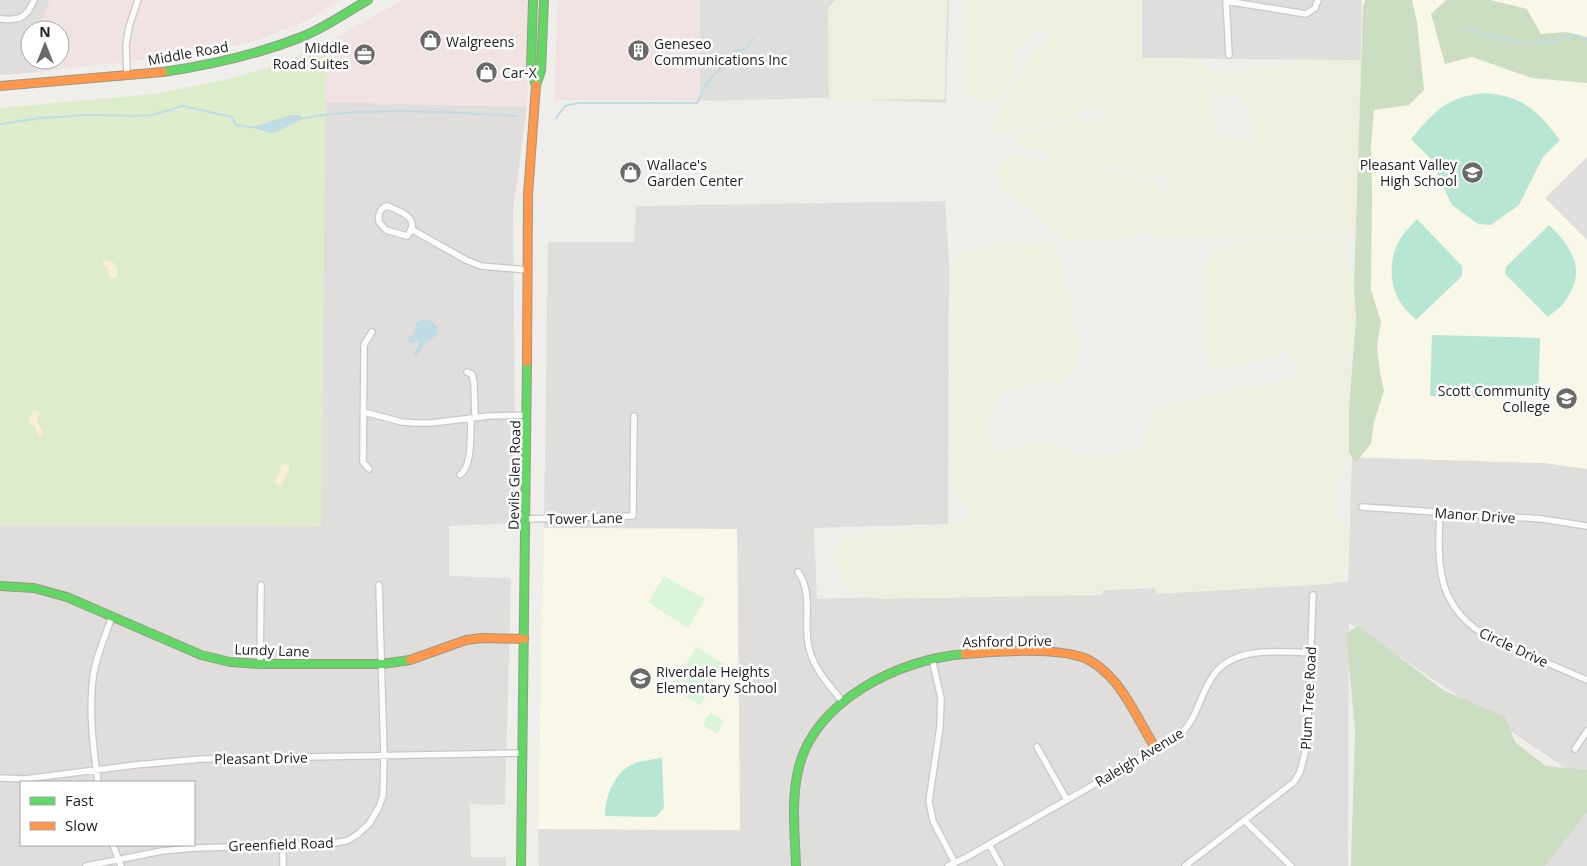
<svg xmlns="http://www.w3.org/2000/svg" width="1587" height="866" font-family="'Open Sans',sans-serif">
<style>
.residential{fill:#dfdedc;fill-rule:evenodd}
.commercial{fill:#f1e3e1}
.education{fill:#f8f7e8}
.religious{fill:#dededc}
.farmland{fill:#efefdf;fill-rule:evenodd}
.grass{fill:#ddeccb}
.forest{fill:#cbdec1}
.sand{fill:#f8f0d0}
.park{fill:#daf5da}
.pitch{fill:#b7e6d2}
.parking{fill:#e0dfde}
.water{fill:#bfdbe3}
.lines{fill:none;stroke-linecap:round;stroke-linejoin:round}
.stream{stroke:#bfdbe3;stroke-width:2}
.street-casing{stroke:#c9c8c7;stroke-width:8}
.fast-casing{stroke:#999a82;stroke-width:10}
.slow-casing{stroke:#999a82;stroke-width:10}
.street{stroke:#fdfcfc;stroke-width:5.5}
.fast{stroke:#63d668;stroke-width:8}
.slow{stroke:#ff974d;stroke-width:8}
.labels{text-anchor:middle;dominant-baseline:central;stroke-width:5;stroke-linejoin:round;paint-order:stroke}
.poi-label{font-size:14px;fill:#222;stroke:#fff;text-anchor:start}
.street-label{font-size:14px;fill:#222;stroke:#fff}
</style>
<rect width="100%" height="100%" fill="#f0eeeb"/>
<path class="residential" d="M0,0H50L38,30H30V60H38L39,72L0,75Z
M1142,0H1362V60L1142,58Z
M325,102L527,107L513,211L516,523L449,526V576L511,578L505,805L470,804L471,857H506V866H0V525H321ZM21,782H194V845H21Z
M945,201L949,262L948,524L814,528L817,599L1348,582L1352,457L1545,463L1587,469V866H1459L1570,771L1349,623L1348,866H539L538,829L740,830L737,529L544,528L548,242H634L636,206Z"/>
<path class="commercial" d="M50,0H341L308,20L253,42L158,58L39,72L38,60H60V30H38Z
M403,0H531L527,107L325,102L326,43Z
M558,0H700V101L554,100Z"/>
<path class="education" d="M1362,0H1587V469L1545,463L1352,457Z
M544,528L737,529L740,830L538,829Z"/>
<path class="religious" d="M700,0H949L946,103L823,98L700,101Z"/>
<path class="farmland" d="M836,0H947L945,99L829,100L828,8Z
M963,0H1141L1140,60L1152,58L1186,59L1196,62L1215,72L1226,74H1238L1292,61H1356L1361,62L1356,233L1159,239L1143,232L1130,239L1068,241L1002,189L995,172L996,166L1000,160L1008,157L1033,159L1054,157L1149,180L1160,193H1164L1174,186L1173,183L1164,173L1155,178L1016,146L1014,143V139L1018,133L1078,119L1087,123L1102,120L1105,116L1104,109L1099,105L1083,108L1075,116L999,135L992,132V124L1031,54L1046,44L1048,40L1046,34L1040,28L1037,29L1025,40L1014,56V60L1017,68L1016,71L999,101L994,103L967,97L964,93ZM1207,90L1223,94L1241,101L1247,108L1252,127L1253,144L1245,139L1221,135L1217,132L1213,122V101Z
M1336,239L1344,240L1345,261L1347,268L1354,277L1356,318L1350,360L1349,453L1345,469L1336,488L1333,500L1335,509L1349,535L1347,570L1343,579L1330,584L1157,594L1153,587L1105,588L1101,595L877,599L861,595L853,591L844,583L834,563V550L839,541L847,536L967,523L968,517V510L956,494L952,484V457L955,449L952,442L951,367L953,318V264L957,257L992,246L1047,244L1056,250L1071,302L1077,346L1075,366L1070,375L1062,381L1026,385L1011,389L1000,396L991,413L987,428L990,450H1001L1038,443H1050L1088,457L1132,452L1141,447L1148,433L1150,418L1158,408L1262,384L1294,380L1297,377L1294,361L1286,353L1241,366L1212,370L1206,350L1203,309V269L1206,260L1212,252L1260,240Z"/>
<path class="grass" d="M326,43L321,526L0,525V108L154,94L229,79L275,66Z"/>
<path class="forest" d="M1365,0H1412L1417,22L1424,90L1409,105L1374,110L1371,146L1372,194L1371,290L1381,322L1377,346L1380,373L1384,391L1374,422L1371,444L1356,462L1349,453V410L1356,318L1354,286L1363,6Z
M1446,0H1490L1527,9L1541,34L1566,32L1587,37V83L1532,78L1472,57L1445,64L1431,14Z
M1358,626L1443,690L1505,717L1515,742L1546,766L1587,770V812L1545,866H1351L1355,731L1346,633Z"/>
<path class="sand" d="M105,260C115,261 120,268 116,278L113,279L109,276L108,268L103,265V261Z
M33,410H37L39,413L37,421L43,432L40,436L37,435L35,427L28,422Z
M285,464L289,466V472L285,476L283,483L279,485L276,483V477L279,474L281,466Z"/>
<path class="park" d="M664,576L705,599L688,628L648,602Z
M696,647L724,664L700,705L672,689Z
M712,713L724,721L717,733L704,726L705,719Z"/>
<path class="pitch" d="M1485,93C1523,96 1538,111 1560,140L1543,157L1519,205L1491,225L1478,224L1452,205L1430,158L1411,139C1435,111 1446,97 1485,93Z
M1417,219L1462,266V276L1416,320C1412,315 1406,311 1403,306C1388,287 1388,256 1402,236C1406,230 1412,225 1417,219Z
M1549,225C1575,250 1587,273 1563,304C1559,309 1553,312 1548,317L1505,274L1506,267Z
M1432,335L1540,338L1538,399L1430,396Z
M662,758L664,808L656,817L605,816C605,794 616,769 638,762C646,760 654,759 662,758Z"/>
<path class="parking" d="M1587,157V240L1545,198Z"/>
<path class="water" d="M291,115H300L302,119L277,132L269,133L257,129V125C264,125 268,122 274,120C281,118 284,118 291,115Z
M423,319L429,320L438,327V334L424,345L417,355L413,354L418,347V341L412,343L408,342L407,338L414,334L416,323Z"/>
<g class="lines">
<path class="stream" d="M1464,28C1500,39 1538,51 1574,35L1587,39
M556,118L565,106L578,103H697L705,86L735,51L746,49L753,39
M300,119C321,114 342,113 364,112C415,110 466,113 517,116
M0,124L41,118L87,115L136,116L152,115L183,106L232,117L236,125L259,128"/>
<defs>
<path id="street" d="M1226,0L1229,55
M1226,1L1306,14L1315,8L1318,0
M0,19C19,21 27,18 34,0
M127,76L126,45L129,27L138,0
M387,206C400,211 422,218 407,236L386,230L379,222C378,215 380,208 387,206Z
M411,229L466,260L481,266L527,270
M467,372L472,374L474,383L475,417
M364,412L402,422L415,423H431L489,416L527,415
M369,469L363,462L364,345L372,332
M460,475C473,466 470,433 471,418
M1362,507L1542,519L1587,526
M1440,513C1437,568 1437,610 1492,639L1587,680
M526,519L633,516L634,416
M798,572C813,592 804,620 808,643C811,666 829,685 843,702
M932,659L941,698L940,727L929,801L933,821L955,863
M260,664L261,585
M1037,747L1067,800
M1575,749L1587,731
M0,778L25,779L135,765L202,759L522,753
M98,782C93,746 88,708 94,671C98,652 106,634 112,616
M1244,820L1291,866
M989,844L1001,866
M113,845L121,866
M283,846V866
M86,866L162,851L194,848L331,844L349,840L358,834L369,824L379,807L383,795L384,756L379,585
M948,866L967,857L1179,736C1198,717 1198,700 1211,679C1230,646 1278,651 1311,653
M1185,866L1294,782L1300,772L1307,745L1313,595"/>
<path id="fast" d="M533,0L531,69L536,86
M163,72C211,65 259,54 304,36C326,27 347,12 368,0
M536,85L541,71L544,0
M0,586L34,588L67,597L201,655L230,662L260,664H382L410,660
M521,866L527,362
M796,866C795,835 791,802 798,771C813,701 899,659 965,654"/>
<path id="slow" d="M0,86L163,72
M527,362L528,195L536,85
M965,654C995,651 1060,647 1087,659C1097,664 1106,672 1114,681C1131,701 1142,727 1156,749
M410,660L466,640L482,638L524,639"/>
</defs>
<use href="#street" class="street-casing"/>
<use href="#fast" class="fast-casing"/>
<use href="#slow" class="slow-casing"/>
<use href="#street" class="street"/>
<use href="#fast" class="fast"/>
<use href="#slow" class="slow"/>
</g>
<defs>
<symbol id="shop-disc" viewBox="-11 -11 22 22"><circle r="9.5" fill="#6a6968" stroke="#fff"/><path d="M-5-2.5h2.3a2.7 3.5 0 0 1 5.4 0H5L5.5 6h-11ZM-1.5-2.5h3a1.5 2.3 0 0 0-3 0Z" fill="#fff"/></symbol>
<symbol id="building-disc" viewBox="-11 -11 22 22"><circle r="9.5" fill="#6a6968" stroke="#fff"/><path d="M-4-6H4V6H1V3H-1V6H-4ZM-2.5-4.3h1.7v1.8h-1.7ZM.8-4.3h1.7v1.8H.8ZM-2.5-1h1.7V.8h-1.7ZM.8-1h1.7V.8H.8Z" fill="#fff"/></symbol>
<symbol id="office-disc" viewBox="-11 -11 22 22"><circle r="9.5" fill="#6a6968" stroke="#fff"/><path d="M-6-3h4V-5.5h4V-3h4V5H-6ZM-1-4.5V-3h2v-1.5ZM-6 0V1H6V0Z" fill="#fff"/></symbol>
<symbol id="school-disc" viewBox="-11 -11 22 22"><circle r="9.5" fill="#6a6968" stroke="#fff"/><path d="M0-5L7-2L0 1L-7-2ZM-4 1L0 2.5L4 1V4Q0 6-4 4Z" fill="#fff"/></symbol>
<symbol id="university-disc" viewBox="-11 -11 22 22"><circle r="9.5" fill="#6a6968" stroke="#fff"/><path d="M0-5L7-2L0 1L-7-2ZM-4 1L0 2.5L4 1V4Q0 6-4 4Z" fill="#fff"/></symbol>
</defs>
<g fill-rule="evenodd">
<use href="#shop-disc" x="418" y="28" width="25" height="25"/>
<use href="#building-disc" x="626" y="38" width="25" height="25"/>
<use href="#office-disc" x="352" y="42" width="25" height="25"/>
<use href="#shop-disc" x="474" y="60" width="25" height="25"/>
<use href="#shop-disc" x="618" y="160" width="25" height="25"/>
<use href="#school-disc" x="1460" y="160" width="25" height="25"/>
<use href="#university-disc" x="1554" y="386" width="25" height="25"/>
<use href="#school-disc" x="628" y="666" width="25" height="25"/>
</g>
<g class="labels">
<g class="poi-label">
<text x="446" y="41">Walgreens</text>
<text x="654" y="43">Geneseo<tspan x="654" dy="16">Communications Inc</tspan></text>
<text x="349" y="47" text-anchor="end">Middle<tspan x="349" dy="16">Road Suites</tspan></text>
<text x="502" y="72">Car-X</text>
<text x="647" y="164">Wallace's<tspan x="647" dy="16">Garden Center</tspan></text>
<text x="1457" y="164" text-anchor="end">Pleasant Valley<tspan x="1457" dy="16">High School</tspan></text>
<text x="1550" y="390" text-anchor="end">Scott Community<tspan x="1550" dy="16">College</tspan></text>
<text x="656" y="671">Riverdale Heights<tspan x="656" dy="16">Elementary School</tspan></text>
</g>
<g class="street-label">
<text transform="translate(188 53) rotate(-10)">Middle Road</text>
<text transform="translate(514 475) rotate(-89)">Devils Glen Road</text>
<text transform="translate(1475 515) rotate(4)">Manor Drive</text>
<text transform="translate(585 518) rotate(-1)">Tower Lane</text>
<text transform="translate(1007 641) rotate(-1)">Ashford Drive</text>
<text transform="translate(1514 647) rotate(25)">Circle Drive</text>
<text transform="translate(272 650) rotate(2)">Lundy Lane</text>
<text transform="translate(1308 698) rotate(-87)">Plum Tree Road</text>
<text transform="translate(1139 757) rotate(-31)">Raleigh Avenue</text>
<text transform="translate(261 758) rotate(-1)">Pleasant Drive</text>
<text transform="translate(281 844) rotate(-2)">Greenfield Road</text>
</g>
</g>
<rect x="20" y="781" width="175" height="65" fill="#ffffff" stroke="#a7a7a7"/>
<rect x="30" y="797" width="25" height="8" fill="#63d668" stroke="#a7a7a7"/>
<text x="65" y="806" font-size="15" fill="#222222">Fast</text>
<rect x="30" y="822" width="25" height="8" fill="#ff974d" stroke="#a7a7a7"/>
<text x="65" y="831" font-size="15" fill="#222222">Slow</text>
<g transform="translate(45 45)"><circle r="24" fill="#ffffff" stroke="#a7a7a7"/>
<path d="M0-4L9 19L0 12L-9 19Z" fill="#6a6968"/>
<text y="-8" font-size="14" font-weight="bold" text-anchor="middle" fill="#222222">N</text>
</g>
</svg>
